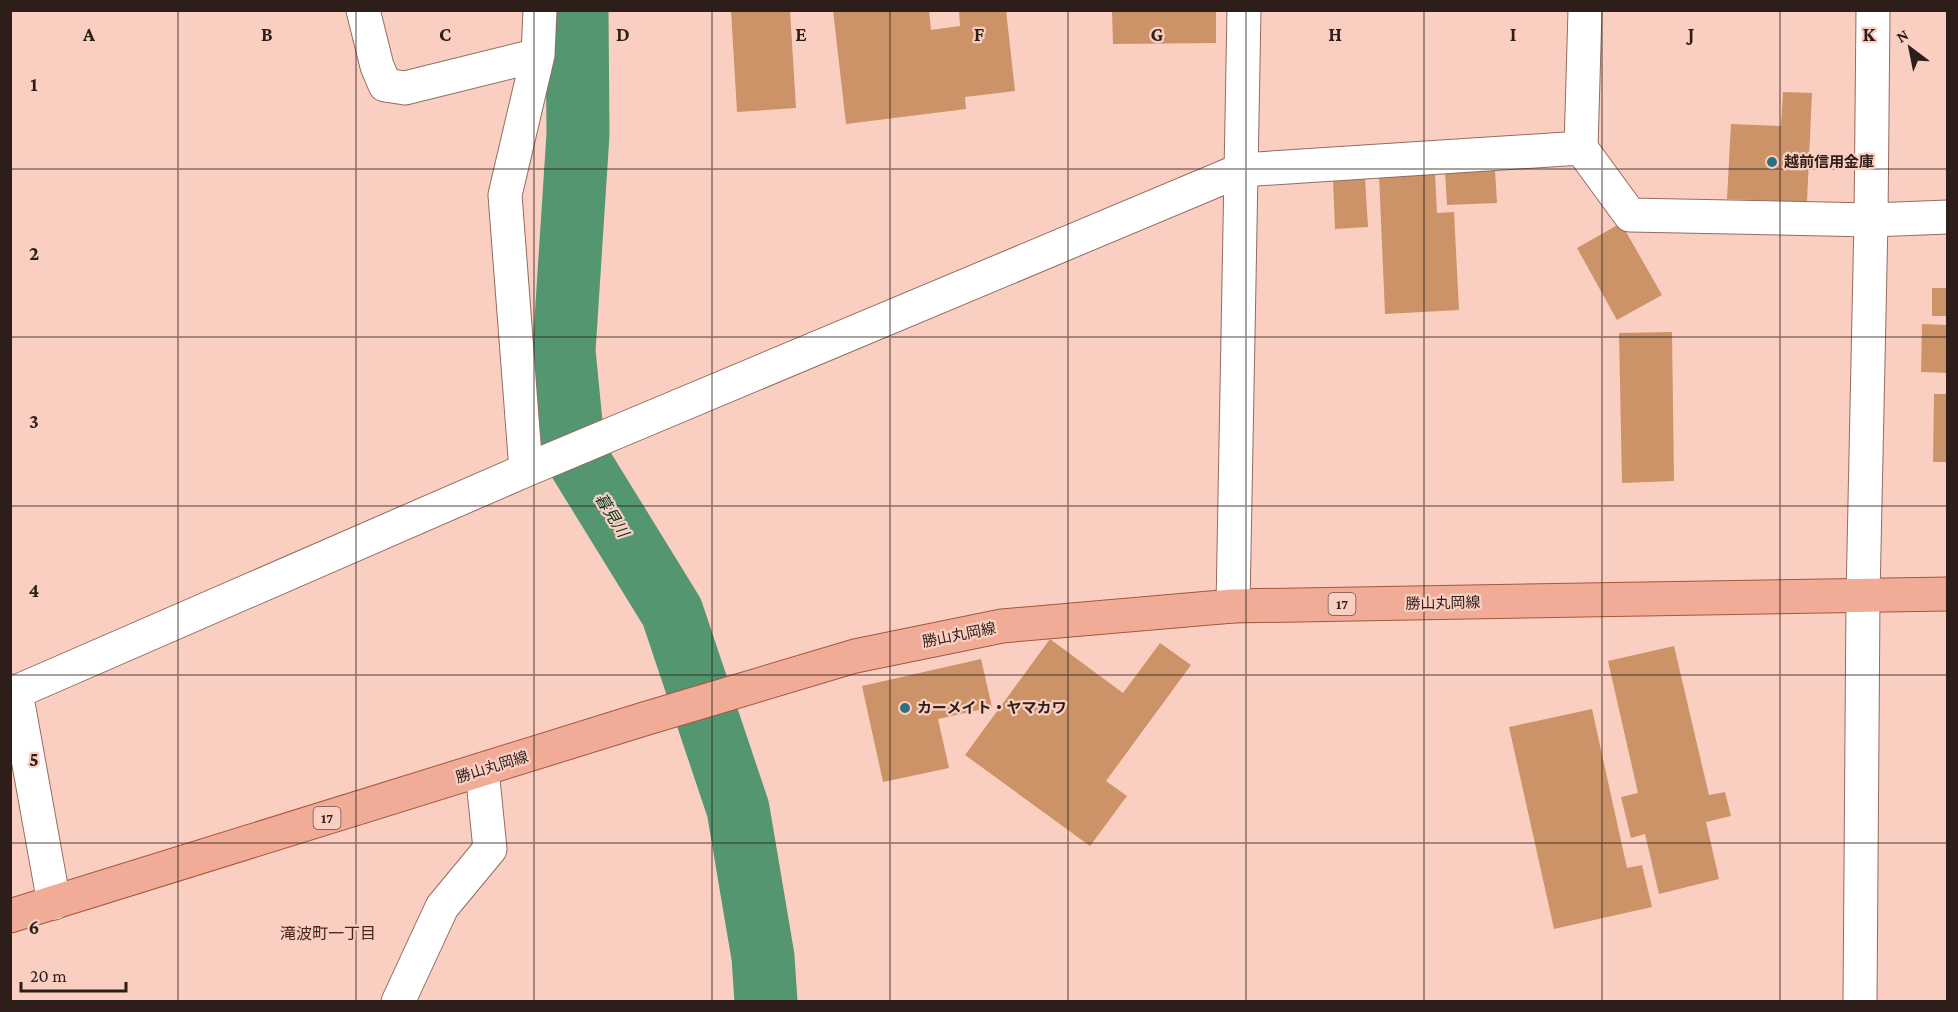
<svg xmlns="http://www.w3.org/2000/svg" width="1958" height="1012" font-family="'Crimson Pro','Noto Sans JP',serif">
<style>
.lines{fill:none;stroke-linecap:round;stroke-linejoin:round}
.river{stroke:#539670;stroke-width:63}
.building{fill:#cd9368}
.minor-casing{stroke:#936c61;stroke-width:35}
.tertiary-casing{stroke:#936c61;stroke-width:35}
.primary-casing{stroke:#a6563e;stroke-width:35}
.minor{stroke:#fff;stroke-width:33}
.tertiary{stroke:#fff;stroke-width:33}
.primary{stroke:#f1ac97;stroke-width:33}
.grid{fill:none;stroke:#2e1e19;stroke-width:1.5;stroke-opacity:0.55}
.poi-dot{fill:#2d7081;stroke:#facfc2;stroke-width:2}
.labels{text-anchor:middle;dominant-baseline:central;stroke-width:4.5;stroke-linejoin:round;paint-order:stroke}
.shield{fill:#facfc2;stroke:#6b534c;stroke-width:1.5}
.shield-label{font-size:14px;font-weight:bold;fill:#2e1e19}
.poi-label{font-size:15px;font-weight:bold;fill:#2e1e19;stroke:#facfc2;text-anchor:start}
.street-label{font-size:15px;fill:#2e1e19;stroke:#facfc2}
.water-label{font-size:16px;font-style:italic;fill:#00371e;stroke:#facfc2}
.neighbourhood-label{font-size:16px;fill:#46251c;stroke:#facfc2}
.grid-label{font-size:20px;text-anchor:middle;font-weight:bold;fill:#2e1e19;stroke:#facfc2;stroke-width:4.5;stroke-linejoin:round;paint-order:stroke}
</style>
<rect width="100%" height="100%" fill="#facfc2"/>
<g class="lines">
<path class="river" d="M577,10L578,134L564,351L574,453L672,612L738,809L763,957L766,1002"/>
</g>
<path class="building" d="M731,10H790L796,108L737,112Z
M833,10H929L931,30L960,26L959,10H1006L1015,91L965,97L966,109L846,124Z
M1112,10H1216V43L1113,44Z
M1783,92L1812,93L1807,202L1727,199L1731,124L1781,126Z
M1495,170L1497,203L1447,205L1445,172Z
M1435,172L1437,213L1454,212L1459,310L1385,314L1379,175Z
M1365,178L1368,227L1335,229L1333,180Z
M1621,223L1662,295L1617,320L1577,248Z
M1932,288H1948V316H1932Z
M1922,324L1948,325V373L1921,372Z
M1672,332L1674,481L1622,483L1619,333Z
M1934,394H1948V462H1933Z
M1050,639L1123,693L1160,643L1191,665L1106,781L1127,796L1090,846L965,755Z
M1674,646L1709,795L1725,792L1731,816L1706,822L1719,879L1659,894L1645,834L1631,838L1621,797L1638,793L1608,661Z
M981,659L992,707L938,719L949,768L883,782L862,686Z
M1592,709L1627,868L1642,865L1652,907L1554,929L1509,727Z"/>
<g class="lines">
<defs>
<path id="minor" d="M363,10L377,66L385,85L405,88L538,55
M1581,148L1585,10
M526,470L505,195L538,55L540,10
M1233,606L1244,10
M10,691L16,692L526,470L1241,170L1581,148L1630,215L1871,220L1948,217
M16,692L54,903
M398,1002L442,907L490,849L482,770"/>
<path id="tertiary" d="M1860,1002L1863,597L1871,220L1873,10"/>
<path id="primary" d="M10,916L644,719L855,656L1002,626L1233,606L1948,594"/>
</defs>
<use href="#minor" class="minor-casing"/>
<use href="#tertiary" class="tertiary-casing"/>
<use href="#primary" class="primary-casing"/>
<use href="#minor" class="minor"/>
<use href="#tertiary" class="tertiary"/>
<use href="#primary" class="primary"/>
</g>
<path class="grid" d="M178,10V1002M356,10V1002M534,10V1002M712,10V1002M890,10V1002M1068,10V1002M1246,10V1002M1424,10V1002M1602,10V1002M1780,10V1002M10,169H1948M10,337H1948M10,506H1948M10,675H1948M10,843H1948"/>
<g class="poi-dot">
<circle cx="1772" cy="162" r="6"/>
<circle cx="905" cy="708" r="6"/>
</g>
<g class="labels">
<g class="shield">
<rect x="1328.5" y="593" width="27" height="22" rx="4.5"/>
<rect x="313.5" y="807" width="27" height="22" rx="4.5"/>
</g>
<g class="shield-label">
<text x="1342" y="604">17</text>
<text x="327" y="818">17</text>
</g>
<g class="poi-label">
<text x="1784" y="162">越前信用金庫</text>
<text x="917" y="708">カーメイト・ヤマカワ</text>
</g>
<g class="street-label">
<text transform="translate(1443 603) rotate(-1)">勝山丸岡線</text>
<text transform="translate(959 635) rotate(-11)">勝山丸岡線</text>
<text transform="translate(492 767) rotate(-17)">勝山丸岡線</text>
</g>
<g class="water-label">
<text transform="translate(612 515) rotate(58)">暮見川</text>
</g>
<g class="neighbourhood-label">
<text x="328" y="933">滝波町一丁目</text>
</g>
</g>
<g class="grid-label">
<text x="89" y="41">A</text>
<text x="267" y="41">B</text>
<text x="445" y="41">C</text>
<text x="623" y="41">D</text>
<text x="801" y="41">E</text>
<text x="979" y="41">F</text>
<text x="1157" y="41">G</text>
<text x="1335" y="41">H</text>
<text x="1513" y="41">I</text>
<text x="1691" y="41">J</text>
<text x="1869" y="41">K</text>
<text x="34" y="91">1</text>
<text x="34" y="260">2</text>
<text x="34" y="428">3</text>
<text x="34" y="597">4</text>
<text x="34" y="766">5</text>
<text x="34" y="934">6</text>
</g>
<rect width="1958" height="1012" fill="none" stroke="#2e1e19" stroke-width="24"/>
<g transform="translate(1910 48) rotate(328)" stroke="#facfc2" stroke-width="4.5" paint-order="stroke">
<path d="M0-4.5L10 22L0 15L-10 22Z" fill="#2e1e19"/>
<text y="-9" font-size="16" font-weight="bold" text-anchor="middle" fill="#2e1e19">N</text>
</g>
<path d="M21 982v9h105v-9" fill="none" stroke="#2e1e19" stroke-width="3"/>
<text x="30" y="982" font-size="18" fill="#2e1e19" stroke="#facfc2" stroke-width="4.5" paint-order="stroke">20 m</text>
</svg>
